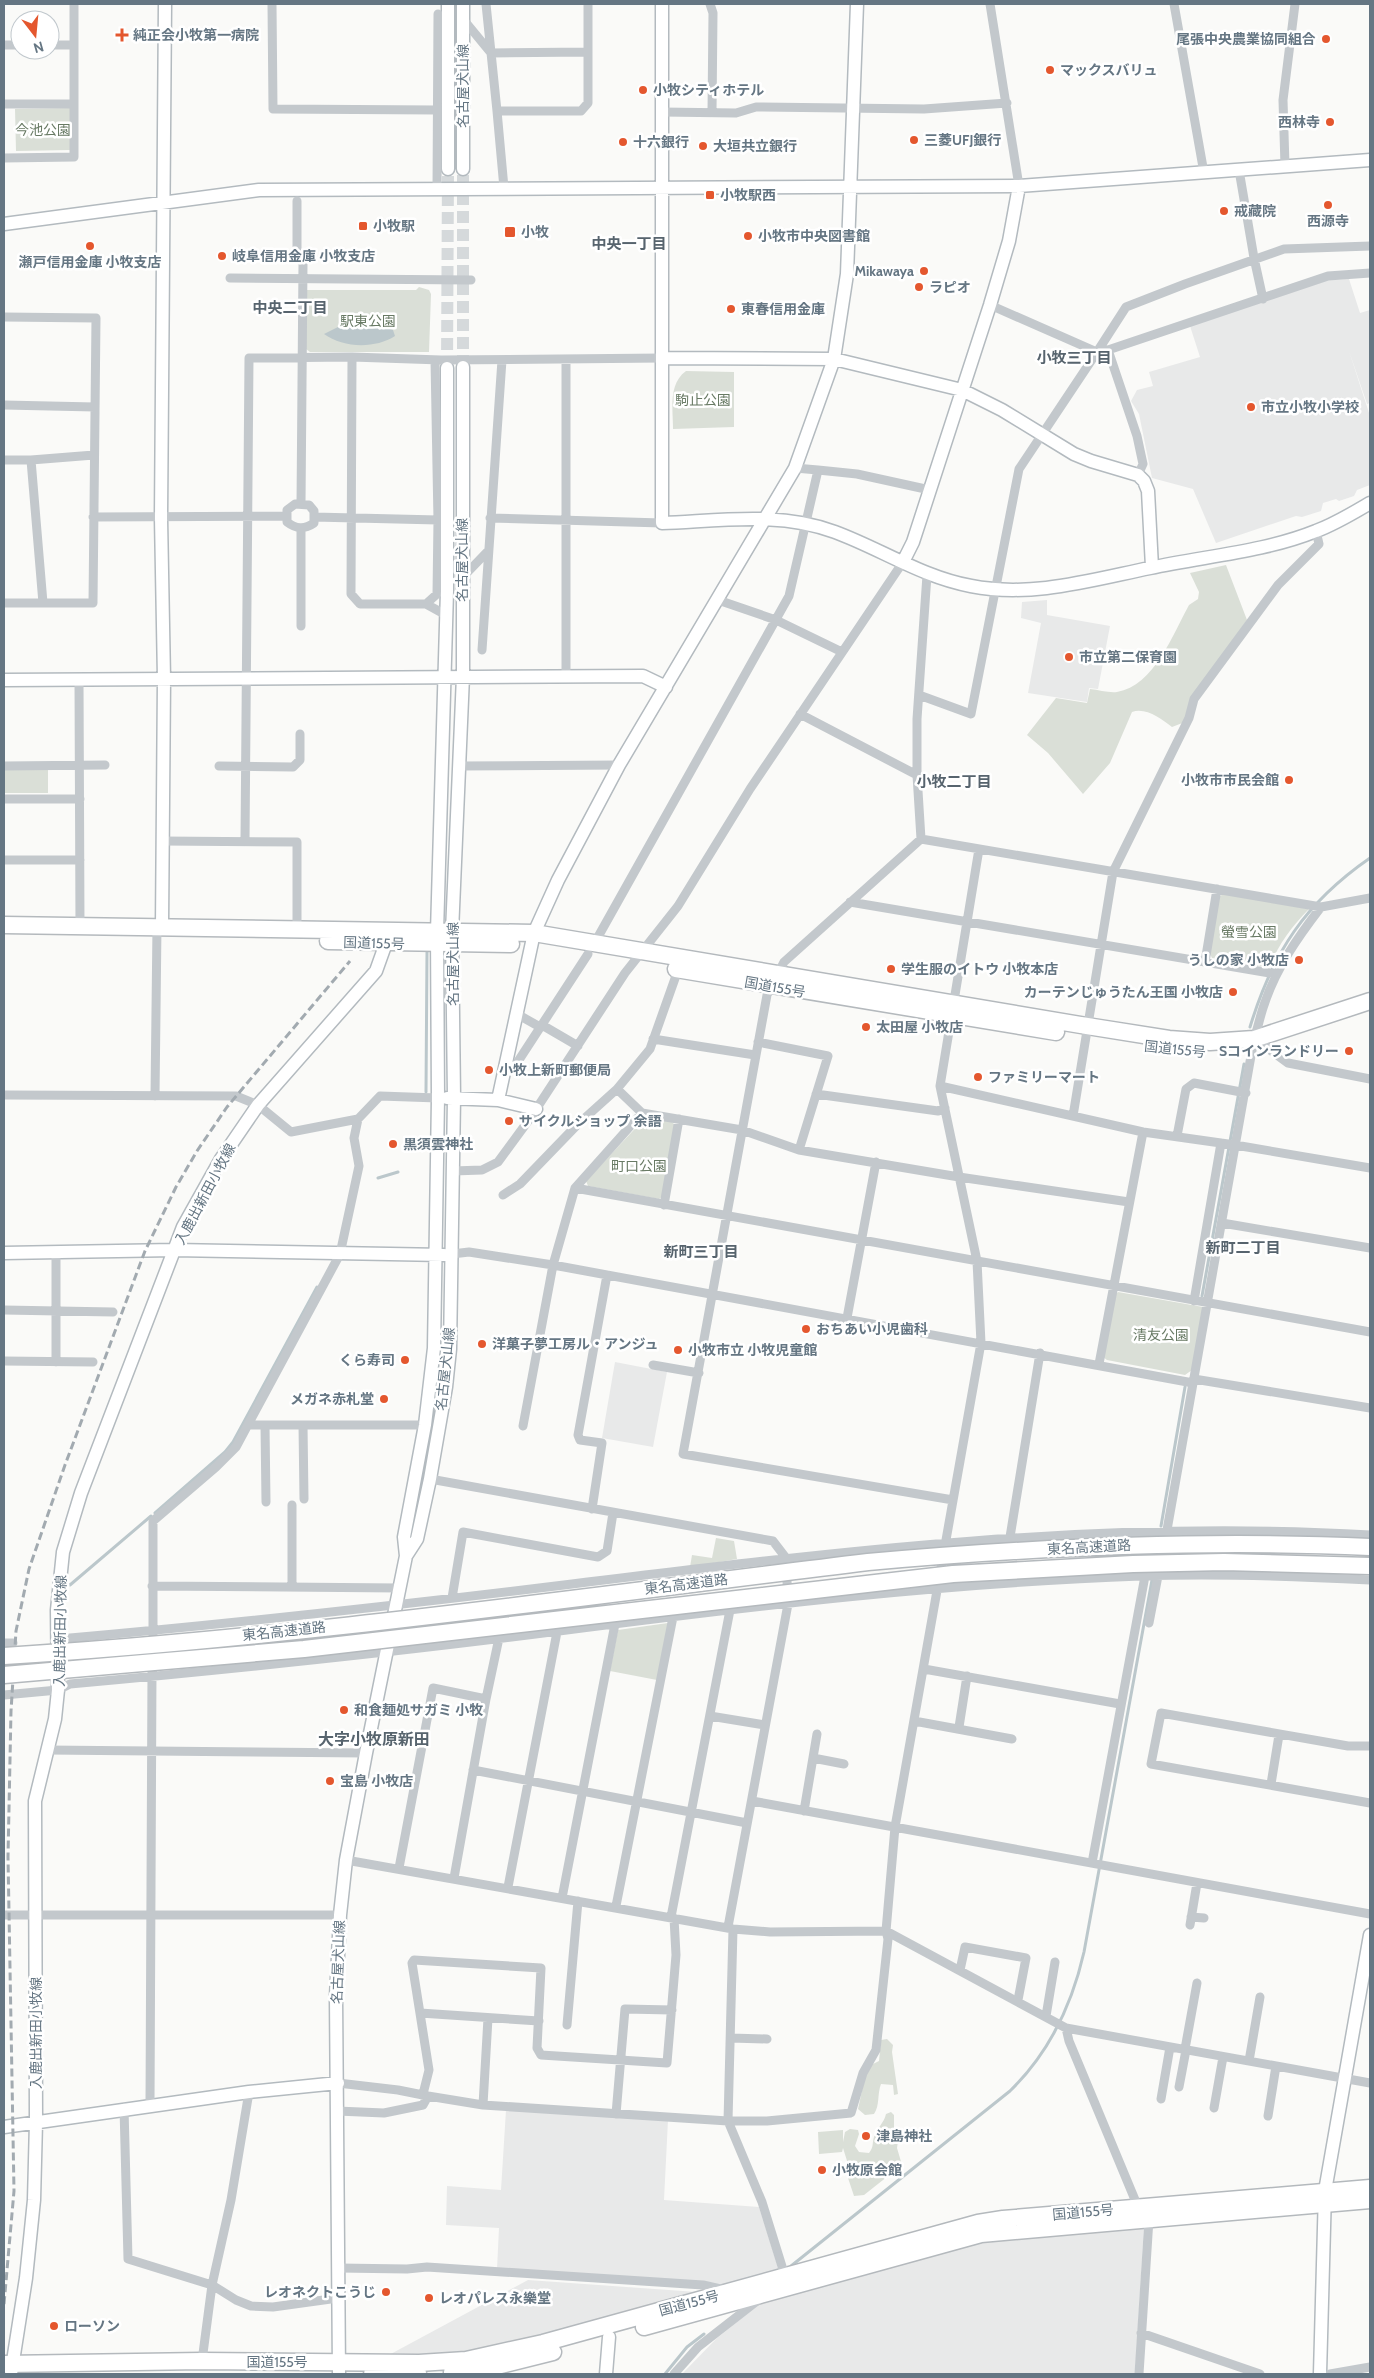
<svg xmlns="http://www.w3.org/2000/svg" width="1374" height="2378" font-family="Cabin,'Noto Sans JP',sans-serif">
<style>
.built{fill:#e8e9e9}
.green{fill:#dadfd7}
.water{fill:#bbc7cb}
.lines{fill:none;stroke-linecap:round;stroke-linejoin:round}
.stream{stroke:#bbc7cb;stroke-width:3}
.secondary-tunnel{stroke:#d5d9db;stroke-width:12;stroke-dasharray:12 6;stroke-linecap:butt}
.secondary-casing{stroke:#b3babf;stroke-width:15}
.highway-casing{stroke:#b4b9bd;stroke-width:19}
.street{stroke:#c3c8cc;stroke-width:9}
.secondary{stroke:#fff;stroke-width:12}
.highway{stroke:#fff;stroke-width:16}
.rail{stroke:#a2aab0;stroke-width:3;stroke-dasharray:8 4;stroke-linecap:butt}
.highway-bridge-casing{stroke:#b4b9bd;stroke-width:19;stroke-linecap:butt}
.highway-bridge{stroke:#fff;stroke-width:16}
.poi-dot{fill:#e4572e;stroke:#fff;stroke-width:2}
.labels{text-anchor:middle;dominant-baseline:central;stroke-width:5;stroke-linejoin:round;paint-order:stroke}
.poi-label{font-size:14px;font-weight:bold;fill:#657683;stroke:#fff;text-anchor:start}
.street-label{font-size:14px;fill:#657683;stroke:#fff}
.park-label{font-size:14px;fill:#687a64;stroke:#fff}
.neighbourhood-label{font-size:15px;font-weight:bold;fill:#57646e;stroke:#fff}
.quarter-label{font-size:16px;font-weight:bold;fill:#57646e;stroke:#fff}
</style>
<rect width="100%" height="100%" fill="#fafaf8"/>
<path class="built" d="M1349,279L1360,313L1370,310V403L1367,404L1349,351L1370,416V485L1357,490L1354,496L1339,501L1336,499L1323,503L1321,511L1302,517L1296,516L1216,543L1193,489L1152,478L1139,414L1131,401L1137,390L1153,386L1149,372L1200,357L1190,326L1328,280Z
M1047,600V615L1110,626L1098,689L1089,688L1087,702L1028,693L1041,623L1021,618L1022,602Z
M615,1362L667,1372L653,1447L602,1438Z
M506,2110L668,2120L664,2200L759,2207L779,2271L723,2286L497,2269L499,2228L446,2225L447,2186L501,2190Z
M1144,2226L1135,2374H682L717,2338L762,2302L982,2241Z
M528,2280L697,2292L509,2345L472,2352L422,2357L387,2356Z"/>
<path class="green" d="M70,108V150L16,151L15,109Z
M419,287L429,290L431,294L429,352H310L306,349V290H416Z
M686,371L734,372V427L673,429C673,409 668,384 686,371Z
M1226,565L1247,620L1194,695L1185,722L1172,727C1161,719 1146,707 1132,712L1110,763L1083,794L1048,753L1027,735L1056,698L1087,703L1090,689C1099,690 1109,693 1117,692C1154,686 1173,634 1189,605L1198,599L1199,592L1190,573Z
M4,770H48V793H4Z
M1223,894L1309,909C1292,926 1278,945 1269,968L1212,958L1210,954L1219,897Z
M649,1117L672,1122L675,1125L663,1196L659,1199L588,1186L586,1181L644,1119Z
M1118,1292L1203,1307L1192,1370L1185,1375L1107,1360L1103,1357L1115,1295Z
M716,1538L734,1541L737,1559L690,1567L692,1555L712,1558Z
M668,1623L657,1680L610,1671L618,1630Z
M887,2039L893,2045L892,2052L898,2094L894,2095L893,2085L881,2084C877,2094 880,2105 874,2114L865,2115L858,2109L865,2077L871,2065L879,2061L881,2040Z
M891,2112L894,2115V2131L898,2141L897,2148L902,2165L864,2195L854,2196L846,2172L848,2164L843,2148L842,2152L819,2154L818,2132L843,2130V2142L845,2132L850,2129L858,2130L859,2134L855,2146L859,2152L869,2153C874,2147 872,2143 874,2137C877,2128 884,2123 886,2114Z"/>
<path class="water" d="M346,323L358,327L373,323L393,330L395,336C375,349 343,348 324,334Z"/>
<g class="lines">
<path class="stream" d="M1250,1027C1273,952 1305,903 1370,858
M426,1092L427,952
M378,1178L398,1172
M1202,1296L1244,1064
M155,1513L225,1452L233,1442L317,1287
M1161,1526L1185,1387
M70,1585L151,1516
M791,2266L1010,2091C1049,2053 1072,2005 1084,1952L1152,1580
M665,2374L687,2347L704,2334"/>
<path class="secondary-tunnel" d="M463,367V169
M447,368L448,169"/>
<defs>
<path id="secondary" d="M662,4V523C718,521 780,511 835,532C881,549 922,577 971,586C1031,598 1091,580 1150,568C1205,556 1264,552 1316,531C1335,524 1353,513 1370,503
M448,169V4
M463,169V4
M4,224L259,190L1019,186L1370,160
M662,358L834,359L962,390L1002,410L1074,454L1091,461L1138,475L1144,481L1148,491L1152,567
M903,562L913,542L990,305L1009,241L1019,186
M4,680L643,676L666,687
M162,926L164,679L161,518L165,4
M447,1098L498,1100L536,1109
M498,1100L534,933L558,880L619,765L795,468L834,359L847,274L857,4
M4,1253L174,1250L444,1255
M406,1556L417,1539L430,1479L446,1387L450,1349L454,1098L452,932L463,676V367
M4,2127L249,2092L338,2083
M11,2374L26,2278L34,2200L36,2122L35,1801L55,1719L58,1690L57,1610L63,1552L81,1493L183,1227L221,1159L258,1105L376,971L386,943
M339,2374L336,1997L340,1915L346,1860L366,1753L406,1556L404,1537L425,1425L434,1348L438,1098L437,932L447,591V368
M606,2374L609,2337
M1320,2374L1325,2191L1370,1935"/>
<path id="highway" d="M4,925L534,933L1087,1026L1169,1039L1210,1042L1254,1039L1370,1001
M328,941L511,944
M676,969L1056,1032
M644,2327L981,2234L1370,2200
M4,2364L202,2361L419,2363L466,2360L543,2343L978,2223L1003,2219L1370,2188
M452,2372L485,2369L553,2352
M372,2374L418,2373"/>
</defs>
<use href="#secondary" class="secondary-casing"/>
<use href="#highway" class="highway-casing"/>
<path class="street" d="M272,4L273,109L437,110
M486,4L497,111H581L588,103V4
M710,4L713,13L712,112
M990,4L1019,186
M1174,4L1204,173
M463,19L491,53L588,52
M4,45H20
M50,45H74
M4,104H74
M497,111L504,188
M662,112L736,113L756,107L924,109L1007,103
M4,158L74,157V4
M1285,166L1283,100L1295,4
M1239,170L1254,258L1263,299
M437,189L438,14
M297,201V257L303,263L301,504
M230,278L471,280
M990,305L1097,352L1126,307L1185,284L1284,249L1370,246
M4,317L96,318L93,603H4
M1108,350L1137,436L1143,464L1138,475
M352,357L351,594L360,604H426L446,615
M566,359V677
M4,405L95,407
M4,460H31L94,455
M31,460L43,603
M795,468L818,470
M295,504L309,505L314,511V523C304,530 296,529 287,522V510Z
M93,517L287,516
M314,517L438,520
M490,518L662,523
M301,528V626
M462,578L487,552
M718,600L776,620L842,652
M426,604L437,594L438,520L435,360
M482,650L502,360
M79,680L80,925
M919,695L971,714L1019,469L1097,352L1108,350L1328,276L1370,273
M800,714L917,775
M4,766L105,765
M219,766L293,767L300,760V734
M459,766L619,765
M4,799H80
M921,839L917,775V719L927,575
M162,841L297,842V930
M245,841L249,358L352,357L441,360L662,358
M4,860H80
M850,902L1276,974
M594,944L789,596L818,470L857,474L930,490
M1205,962L1217,889
M517,1014L540,1027
M542,1025L578,1046
M653,1039L755,1055
M1255,1039L1288,1063L1370,1079
M758,1042L828,1056L799,1150
M504,1075L515,1066L588,954
M940,1086L1143,1132L1235,1145L1370,1168
M816,1094L938,1111L945,1108
M4,1095L236,1096L258,1105L291,1132L358,1119L380,1096L438,1098
M155,1096L157,926
M642,1113L617,1089L650,1049L678,970
M1073,1116L1113,872L1189,718L1194,699L1278,585L1319,544L1316,531
M1177,1136L1186,1089L1194,1083L1246,1093
M453,1171L482,1170L498,1162L531,1117L625,973L678,906L750,789L903,562
M575,1188L1370,1332
M503,1195L520,1184L577,1125L617,1089
M664,1205L679,1119
M1222,1223L1370,1248
M56,1252V1362
M452,1254L469,1252L553,1265L1193,1383
M1194,1301L1221,1143
M4,1310L113,1312
M847,1318L876,1162
M4,1361L93,1362
M1099,1364L1143,1132
M653,1365L699,1373
M1194,1379L1370,1408
M248,1425H425
M265,1425L266,1502
M303,1425L304,1499
M523,1426L553,1265L575,1188L642,1113L742,1130L799,1150L959,1177L1129,1202
M430,1479L773,1541L786,1558L788,1604L728,1927
M953,1500L683,1454L767,995L784,962L921,839L1321,907L1370,898
M292,1505V1587
M592,1509L602,1443L580,1440L578,1435L607,1275
M1167,1530L1254,1039C1258,1028 1260,1016 1264,1005C1276,968 1298,937 1321,907
M1010,1537L1040,1353
M152,1586L399,1588
M452,1598L463,1532L598,1557L607,1551L613,1513
M1149,1623L1158,1576
M153,1635V1521L216,1467L236,1447L340,1254L359,1166L354,1138L358,1119
M59,1639C230,1624 401,1605 572,1584C840,1551 1100,1519 1370,1535
M4,1643H13
M924,1669L1120,1704
M4,1695L58,1690L70,1684C233,1669 397,1652 559,1631C753,1606 946,1583 1141,1576C1217,1573 1294,1576 1370,1580
M710,1716L765,1725
M914,1721L1012,1739
M959,1727L967,1676
M1370,1746H1348L1161,1713L1151,1764L1370,1803
M47,1750L366,1753
M813,1758L844,1764
M473,1770L747,1823
M1271,1784L1279,1735
M752,1801L1370,1914
M804,1811L817,1734
M346,1860L733,1929L770,1932L886,1931L1066,2028L1370,2083
M1092,1863L1145,1576
M399,1868L433,1688L486,1699
M454,1878L486,1699L499,1638
M508,1887L557,1632
M562,1898L615,1624
M616,1906L673,1617
M4,1915H340
M671,1917L730,1610
M1191,1917L1204,1918
M1190,1925L1197,1883
M733,1929L728,2121L762,2202L785,2276L784,2278
M960,1970L965,1947L1026,1958L1018,2000
M420,2013L539,2021
M1046,2016L1055,1962
M567,2025L578,1901
M1066,2028L1069,2041L1138,2207
M731,2038L767,2039
M1185,2049L1197,1983
M1249,2061L1260,1997
M338,2083L398,2090L428,2096
M1179,2087L1186,2050
M423,2094L429,2070L412,1963L414,1960L541,1968L537,2048L541,2055L667,2063L676,1955L674,1918
M1161,2099L1170,2047
M150,2105L152,1670
M483,2105L488,2018
M124,2108L128,2259L212,2285L236,2300L251,2306L273,2307L338,2298
M1214,2108L1223,2057
M337,2111L384,2113L423,2105L428,2096L483,2105L728,2121H767L851,2113L863,2073L876,2050L888,1939L886,1931L895,1827L981,1343L977,1261L940,1086L979,849
M616,2114L625,2009L672,2010
M1268,2116L1276,2066
M339,2268L407,2269L427,2267L703,2285L725,2290
M1141,2333L1260,2374
M202,2361L212,2285L231,2200L249,2092
M674,2374L698,2347L757,2301
M1139,2374L1149,2219
M1330,2374L1370,2367"/>
<use href="#secondary" class="secondary"/>
<use href="#highway" class="highway"/>
<path class="rail" d="M4,2304L14,2191L8,1857L11,1711L16,1631L29,1569L65,1465L145,1251L176,1187L197,1151L227,1107L350,961"/>
<defs>
<path id="highway-bridge" d="M4,1656C293,1638 581,1597 868,1562C1035,1547 1202,1539 1370,1547
M4,1675L304,1649L953,1574L1133,1564L1224,1562L1370,1566"/>
</defs>
<use href="#highway-bridge" class="highway-bridge-casing"/>
<use href="#highway-bridge" class="highway-bridge"/>
</g>
<g class="poi-dot">
<path d="M119.5 27.5h5v5h5v5h-5v5h-5v-5h-5v-5h5z"/>
<circle cx="1326" cy="39" r="5"/>
<circle cx="1050" cy="70" r="5"/>
<circle cx="643" cy="90" r="5"/>
<circle cx="1330" cy="122" r="5"/>
<circle cx="914" cy="140" r="5"/>
<circle cx="623" cy="142" r="5"/>
<circle cx="703" cy="146" r="5"/>
<rect x="705" y="190" width="10" height="10" rx="2.5"/>
<circle cx="1328" cy="205" r="5"/>
<circle cx="1224" cy="211" r="5"/>
<rect x="358" y="221" width="10" height="10" rx="2.5"/>
<rect x="504" y="226" width="12" height="12" rx="2.5"/>
<circle cx="748" cy="236" r="5"/>
<circle cx="90" cy="246" r="5"/>
<circle cx="222" cy="256" r="5"/>
<circle cx="924" cy="271" r="5"/>
<circle cx="919" cy="287" r="5"/>
<circle cx="731" cy="309" r="5"/>
<circle cx="1251" cy="407" r="5"/>
<circle cx="1069" cy="657" r="5"/>
<circle cx="1289" cy="780" r="5"/>
<circle cx="1299" cy="960" r="5"/>
<circle cx="891" cy="969" r="5"/>
<circle cx="1233" cy="992" r="5"/>
<circle cx="866" cy="1027" r="5"/>
<circle cx="1349" cy="1051" r="5"/>
<circle cx="489" cy="1070" r="5"/>
<circle cx="978" cy="1077" r="5"/>
<circle cx="509" cy="1121" r="5"/>
<circle cx="393" cy="1144" r="5"/>
<circle cx="806" cy="1329" r="5"/>
<circle cx="482" cy="1344" r="5"/>
<circle cx="678" cy="1350" r="5"/>
<circle cx="405" cy="1360" r="5"/>
<circle cx="384" cy="1399" r="5"/>
<circle cx="344" cy="1710" r="5"/>
<circle cx="330" cy="1781" r="5"/>
<circle cx="866" cy="2136" r="5"/>
<circle cx="822" cy="2170" r="5"/>
<circle cx="386" cy="2292" r="5"/>
<circle cx="429" cy="2298" r="5"/>
<circle cx="54" cy="2326" r="5"/>
</g>
<g class="labels">
<g class="poi-label">
<text x="133" y="35">純正会小牧第一病院</text>
<text x="1316" y="39" text-anchor="end">尾張中央農業協同組合</text>
<text x="1060" y="70">マックスバリュ</text>
<text x="653" y="90">小牧シティホテル</text>
<text x="1320" y="122" text-anchor="end">西林寺</text>
<text x="924" y="140">三菱UFJ銀行</text>
<text x="633" y="142">十六銀行</text>
<text x="713" y="146">大垣共立銀行</text>
<text x="720" y="195">小牧駅西</text>
<text x="1234" y="211">戒藏院</text>
<text x="1328" y="221" text-anchor="middle">西源寺</text>
<text x="373" y="226">小牧駅</text>
<text x="521" y="232">小牧</text>
<text x="758" y="236">小牧市中央図書館</text>
<text x="232" y="256">岐阜信用金庫 小牧支店</text>
<text x="90" y="262" text-anchor="middle">瀬戸信用金庫 小牧支店</text>
<text x="914" y="271" text-anchor="end">Mikawaya</text>
<text x="929" y="287">ラピオ</text>
<text x="741" y="309">東春信用金庫</text>
<text x="1261" y="407">市立小牧小学校</text>
<text x="1079" y="657">市立第二保育園</text>
<text x="1279" y="780" text-anchor="end">小牧市市民会館</text>
<text x="1289" y="960" text-anchor="end">うしの家 小牧店</text>
<text x="901" y="969">学生服のイトウ 小牧本店</text>
<text x="1223" y="992" text-anchor="end">カーテンじゅうたん王国 小牧店</text>
<text x="876" y="1027">太田屋 小牧店</text>
<text x="1339" y="1051" text-anchor="end">Sコインランドリー</text>
<text x="499" y="1070">小牧上新町郵便局</text>
<text x="988" y="1077">ファミリーマート</text>
<text x="519" y="1121">サイクルショップ 余語</text>
<text x="403" y="1144">黒須雲神社</text>
<text x="816" y="1329">おちあい小児歯科</text>
<text x="492" y="1344">洋菓子夢工房ル・アンジュ</text>
<text x="688" y="1350">小牧市立 小牧児童館</text>
<text x="395" y="1360" text-anchor="end">くら寿司</text>
<text x="374" y="1399" text-anchor="end">メガネ赤札堂</text>
<text x="354" y="1710">和食麺処サガミ 小牧</text>
<text x="340" y="1781">宝島 小牧店</text>
<text x="876" y="2136">津島神社</text>
<text x="832" y="2170">小牧原会館</text>
<text x="376" y="2292" text-anchor="end">レオネクトこうじ</text>
<text x="439" y="2298">レオパレス永樂堂</text>
<text x="64" y="2326">ローソン</text>
</g>
<g class="street-label">
<text transform="translate(463 86) rotate(-90)">名古屋犬山線</text>
<text transform="translate(462 560) rotate(-90)">名古屋犬山線</text>
<text transform="translate(374 943) rotate(2)">国道155号</text>
<text transform="translate(453 964) rotate(-90)">名古屋犬山線</text>
<text transform="translate(775 987) rotate(10)">国道155号</text>
<text transform="translate(1175 1049) rotate(6)">国道155号</text>
<text transform="translate(205 1194) rotate(-62)">入鹿出新田小牧線</text>
<text transform="translate(445 1369) rotate(-84)">名古屋犬山線</text>
<text transform="translate(1089 1547) rotate(-3)">東名高速道路</text>
<text transform="translate(686 1584) rotate(-7)">東名高速道路</text>
<text transform="translate(60 1631) rotate(-89)">入鹿出新田小牧線</text>
<text transform="translate(284 1631) rotate(-6)">東名高速道路</text>
<text transform="translate(338 1962) rotate(-88)">名古屋犬山線</text>
<text transform="translate(36 2033) rotate(-90)">入鹿出新田小牧線</text>
<text transform="translate(1083 2212) rotate(-5)">国道155号</text>
<text transform="translate(689 2303) rotate(-15)">国道155号</text>
<text x="277" y="2362">国道155号</text>
</g>
<g class="park-label">
<text x="43" y="130">今池公園</text>
<text x="368" y="321">駅東公園</text>
<text x="703" y="400">駒止公園</text>
<text x="1249" y="932">螢雪公園</text>
<text x="639" y="1166">町口公園</text>
<text x="1161" y="1335">清友公園</text>
</g>
<g class="neighbourhood-label">
<text x="629" y="244">中央一丁目</text>
<text x="290" y="308">中央二丁目</text>
<text x="1074" y="358">小牧三丁目</text>
<text x="954" y="782">小牧二丁目</text>
<text x="1243" y="1248">新町二丁目</text>
<text x="701" y="1252">新町三丁目</text>
</g>
<g class="quarter-label">
<text x="374" y="1739">大字小牧原新田</text>
</g>
</g>
<rect width="1374" height="2378" fill="none" stroke="#657683" stroke-width="10"/>
<g transform="translate(35 35) rotate(164)"><circle r="24" fill="#ffffff" stroke="#c1c8cd"/>
<path d="M0-4L9 19L0 12L-9 19Z" fill="#e4572e"/>
<text y="-8" font-size="14" font-weight="bold" text-anchor="middle" fill="#657683">N</text>
</g>
</svg>
